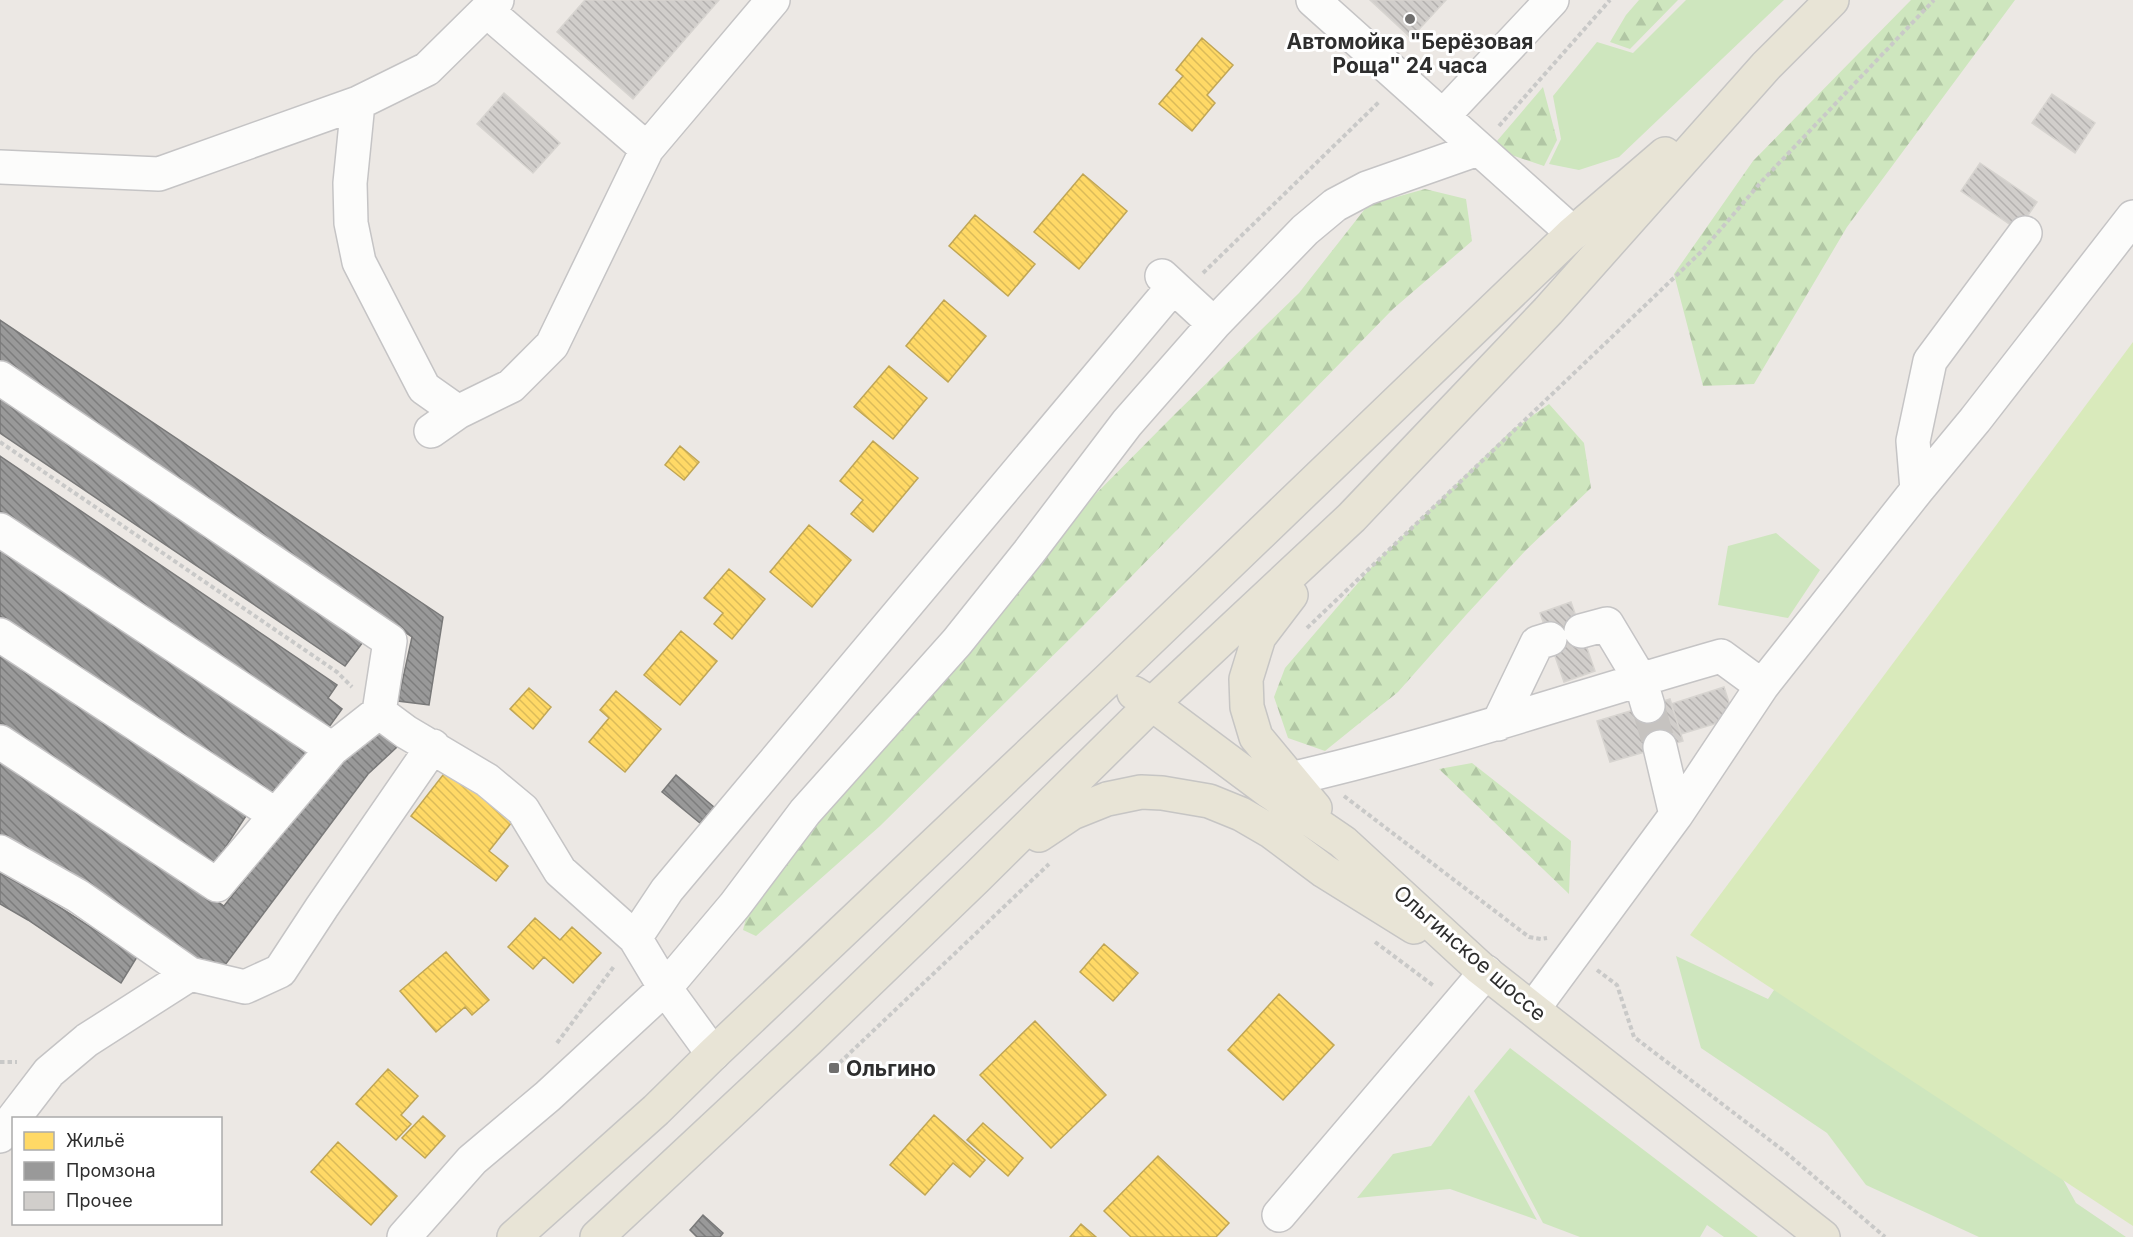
<svg xmlns="http://www.w3.org/2000/svg" width="2133" height="1237" font-family="Inter,sans-serif">
<style>
.grass{fill:#cee6be}
.forest{fill:url(#forest-firs)}
.pitch{fill:#d9eabb}
.homes{fill:url(#homes-back-hatch);stroke:#c0a655;stroke-width:1.5}
.industry{fill:url(#industry-back-hatch);stroke:#797979;stroke-width:1.5}
.building{fill:url(#building-back-hatch);stroke:#d7d4d0;stroke-width:1.5}
.lines{fill:none;stroke-linecap:round;stroke-linejoin:round}
.minor-tunnel{stroke:#c6c3c0;stroke-width:33;stroke-dasharray:33 16;stroke-linecap:butt}
.minor-casing{stroke:#c5c4c5;stroke-width:36}
.major-casing{stroke:#c6c5c4;stroke-width:36}
.path{stroke:#c9c9c8;stroke-width:4;stroke-dasharray:4.5 3;stroke-linecap:butt}
.minor{stroke:#fcfcfb;stroke-width:33}
.major{stroke:#e8e4d6;stroke-width:33}
.poi-dot{fill:#706f6e;stroke:#fff;stroke-width:2}
.labels{text-anchor:middle;dominant-baseline:central;stroke-width:6;stroke-linejoin:round;paint-order:stroke}
.poi-label{font-size:21px;font-weight:bold;fill:#2e2e2e;stroke:#fff}
.street-label{font-size:21px;fill:#2e2e2e;stroke:#fff}
</style>
<defs>
<pattern id="forest-firs" width="22" height="20" patternUnits="userSpaceOnUse" patternTransform="scale(1.5)"><rect width="22" height="20" fill="#cee6be"/><path d="M5 1l3.5 6h-7zM16 11l3.5 6h-7z" fill="#b1c6a4"/></pattern>
<pattern id="homes-back-hatch" width="6" height="6" patternUnits="userSpaceOnUse" patternTransform="scale(1.5)"><rect width="6" height="6" fill="#ffd966"/><path d="M-1 5l2 2M0 0l6 6M5-1l2 2" fill="none" stroke="#dbbb59"/></pattern>
<pattern id="industry-back-hatch" width="6" height="6" patternUnits="userSpaceOnUse" patternTransform="scale(1.5)"><rect width="6" height="6" fill="#999"/><path d="M-1 5l2 2M0 0l6 6M5-1l2 2" fill="none" stroke="#7d7d7d"/></pattern>
<pattern id="building-back-hatch" width="6" height="6" patternUnits="userSpaceOnUse" patternTransform="scale(1.5)"><rect width="6" height="6" fill="#d1cecb"/><path d="M-1 5l2 2M0 0l6 6M5-1l2 2" fill="none" stroke="#b4b1af"/></pattern>
</defs>
<rect width="100%" height="100%" fill="#ece8e4"/>
<path class="grass" d="M1686,0H1784L1619,157L1579,170L1549,164L1561,139L1553,96L1597,42L1633,53Z
M1776,533L1820,570L1788,618L1718,605L1728,546Z
M1817,925L2013,1089L2076,1203L2126,1237H1979L1866,1185L1827,1133L1701,1048L1676,956L1768,999Z
M1510,1048L1758,1237H1724L1707,1225L1700,1237H1580L1543,1223L1474,1091Z
M1469,1095L1537,1220L1450,1189L1357,1198L1393,1154L1431,1146Z"/>
<path class="forest" d="M1639,0H1678L1630,49L1610,42L1626,15Z
M1911,0H2015L1847,227L1754,384L1703,386L1674,274L1753,161Z
M1543,87L1557,140L1544,166L1491,148Z
M1425,189L1466,199L1472,241L1393,309L1082,627L880,826L756,936L743,930L748,910L797,834L1068,522L1175,414L1299,293L1368,205Z
M1549,404L1584,443L1591,488L1526,550L1466,615L1398,692L1325,751L1288,738L1274,697L1285,668L1376,562L1511,431Z
M1472,763L1571,841L1569,894L1439,769Z"/>
<path class="pitch" d="M2133,342V1226L1690,935Z"/>
<path class="homes" d="M1202,38L1233,65L1207,95L1215,103L1192,131L1159,104L1183,76L1176,70Z
M1083,174L1127,211L1079,269L1034,232Z
M975,215L1035,264L1008,296L949,246Z
M944,300L986,336L948,382L906,346Z
M889,366L927,398L893,439L854,407Z
M873,441L918,478L873,532L851,514L863,500L840,481Z
M680,446L699,462L684,480L665,465Z
M809,525L851,560L812,607L770,572Z
M729,569L765,599L732,639L714,624L723,613L704,598Z
M681,631L717,661L680,705L644,675Z
M529,688L551,707L533,729L510,709Z
M616,691L661,729L625,772L589,742L609,718L600,710Z
M450,766L516,817L489,851L508,866L496,881L411,816Z
M535,918L560,940L572,927L601,953L573,983L544,957L533,969L508,947Z
M1104,944L1138,973L1113,1001L1080,972Z
M446,952L489,1000L472,1015L465,1007L436,1032L400,991Z
M1279,994L1334,1045L1283,1100L1228,1050Z
M1035,1021L1106,1095L1051,1148L980,1075Z
M388,1069L418,1096L401,1115L411,1124L396,1140L356,1104Z
M934,1115L985,1160L970,1177L953,1163L925,1195L890,1165Z
M423,1116L445,1136L425,1158L402,1138Z
M983,1123L1023,1158L1008,1176L967,1140Z
M338,1142L397,1196L371,1225L311,1172Z
M1158,1156L1229,1223L1216,1237H1131L1104,1211Z
M1081,1224L1096,1237H1070Z"/>
<path class="industry" d="M0,320L443,617L429,705L398,701L412,637L0,361Z
M0,395L363,642L345,666L0,433Z
M0,456L337,685L328,698L342,709L329,727L0,511Z
M0,543L311,754L272,792L62,658L0,616Z
M0,649L246,816L215,863L0,723Z
M381,732L397,747L368,774L219,973L0,835V758L73,803L224,906L286,827L351,752Z
M676,775L714,807L700,823L662,792Z
M0,873L50,901L137,957L121,983L28,920L0,904Z
M703,1215L723,1233L720,1237H697L690,1230Z"/>
<path class="building" d="M585,0H719L633,99L557,32Z
M1370,0H1446L1411,38Z
M504,93L560,143L533,173L477,124Z
M2052,94L2095,123L2075,153L2032,123Z
M1980,163L2037,202L2018,230L1961,191Z
M1571,602L1595,671L1564,682L1540,613Z
M1724,687L1734,718L1681,734L1671,704Z
M1670,699L1683,741L1610,762L1597,721Z"/>
<g class="lines">
<path class="minor-tunnel" d="M1648,706L1660,747"/>
<defs>
<path id="minor" d="M1313,0L1573,233
M487,11L647,149L773,0
M358,103L350,183L351,223L359,262L424,388L458,412
M1443,116L1552,0
M0,167L159,174L358,103L427,69L497,0
M1162,276L1214,324
M0,378L390,641L379,712L332,749L276,815L0,635
M431,431L458,412L511,386L552,345L647,149
M1917,490L1913,441L1930,361L2025,233
M0,530L332,749
M1581,631L1607,624L1640,679L1648,706
M379,712L406,732L487,780L523,810L560,871L635,938L665,988L713,1054
M1498,724L1537,643L1550,639
M0,742L217,885L276,815
M1660,747L1676,815
M1290,779C1435,746 1577,697 1721,656L1762,686
M0,852L78,896L190,974L245,987L280,971L322,907L433,746
M635,938L667,890L1173,287
M1533,1009L1676,815L1762,686L1917,490L1975,420L2133,217
M0,1136L49,1072L87,1040L190,974
M1279,1215L1486,972
M404,1237L472,1160L548,1096L665,988L735,905L805,812L957,642L1029,552L1127,423L1214,324L1305,230L1335,205L1367,188L1478,149"/>
<path id="major" d="M1291,595L1259,637L1246,679L1247,707L1256,737L1315,808
M1134,693L1152,704L1270,792L1343,842L1480,968L1823,1237
M1039,835L1072,813L1107,799L1141,792L1162,793L1209,801L1241,814L1272,832L1324,871L1414,927
M514,1237L656,1110L713,1054L1109,679L1573,233L1665,154
M597,1237L808,1040L976,878L1152,704L1351,518L1548,311L1766,66L1832,0"/>
</defs>
<use href="#minor" class="minor-casing"/>
<use href="#major" class="major-casing"/>
<path class="path" d="M1499,126L1610,0
M1203,273L1380,101
M0,442L337,672L352,687
M1307,628L1702,251L1762,181L1934,0
M1344,796L1529,937L1541,939L1547,938
M1375,942L1434,986
M1597,970L1617,985L1634,1037L1784,1151L1885,1237
M557,1043L615,965
M0,1062H17
M834,1068L1049,864"/>
<use href="#minor" class="minor"/>
<use href="#major" class="major"/>
</g>
<g class="poi-dot">
<circle cx="1410" cy="19" r="6"/>
<rect x="828" y="1062" width="12" height="12" rx="3"/>
</g>
<g class="labels">
<g class="poi-label">
<text x="1410" y="41">Автомойка "Берёзовая<tspan x="1410" dy="24">Роща" 24 часа</tspan></text>
<text x="846" y="1068" text-anchor="start">Ольгино</text>
</g>
<g class="street-label">
<text transform="translate(1470 953) rotate(41)">Ольгинское шоссе</text>
</g>
</g>
<rect x="12" y="1117" width="210" height="108" fill="#ffffff" stroke="#ababab" stroke-width="1.5"/>
<rect x="24" y="1132" width="30" height="18" fill="#ffd966" stroke="#ababab" stroke-width="1.5"/>
<text x="66" y="1147" font-size="18" fill="#2e2e2e">Жильё</text>
<rect x="24" y="1162" width="30" height="18" fill="#999999" stroke="#ababab" stroke-width="1.5"/>
<text x="66" y="1177" font-size="18" fill="#2e2e2e">Промзона</text>
<rect x="24" y="1192" width="30" height="18" fill="#d1cecb" stroke="#ababab" stroke-width="1.5"/>
<text x="66" y="1207" font-size="18" fill="#2e2e2e">Прочее</text>
</svg>
